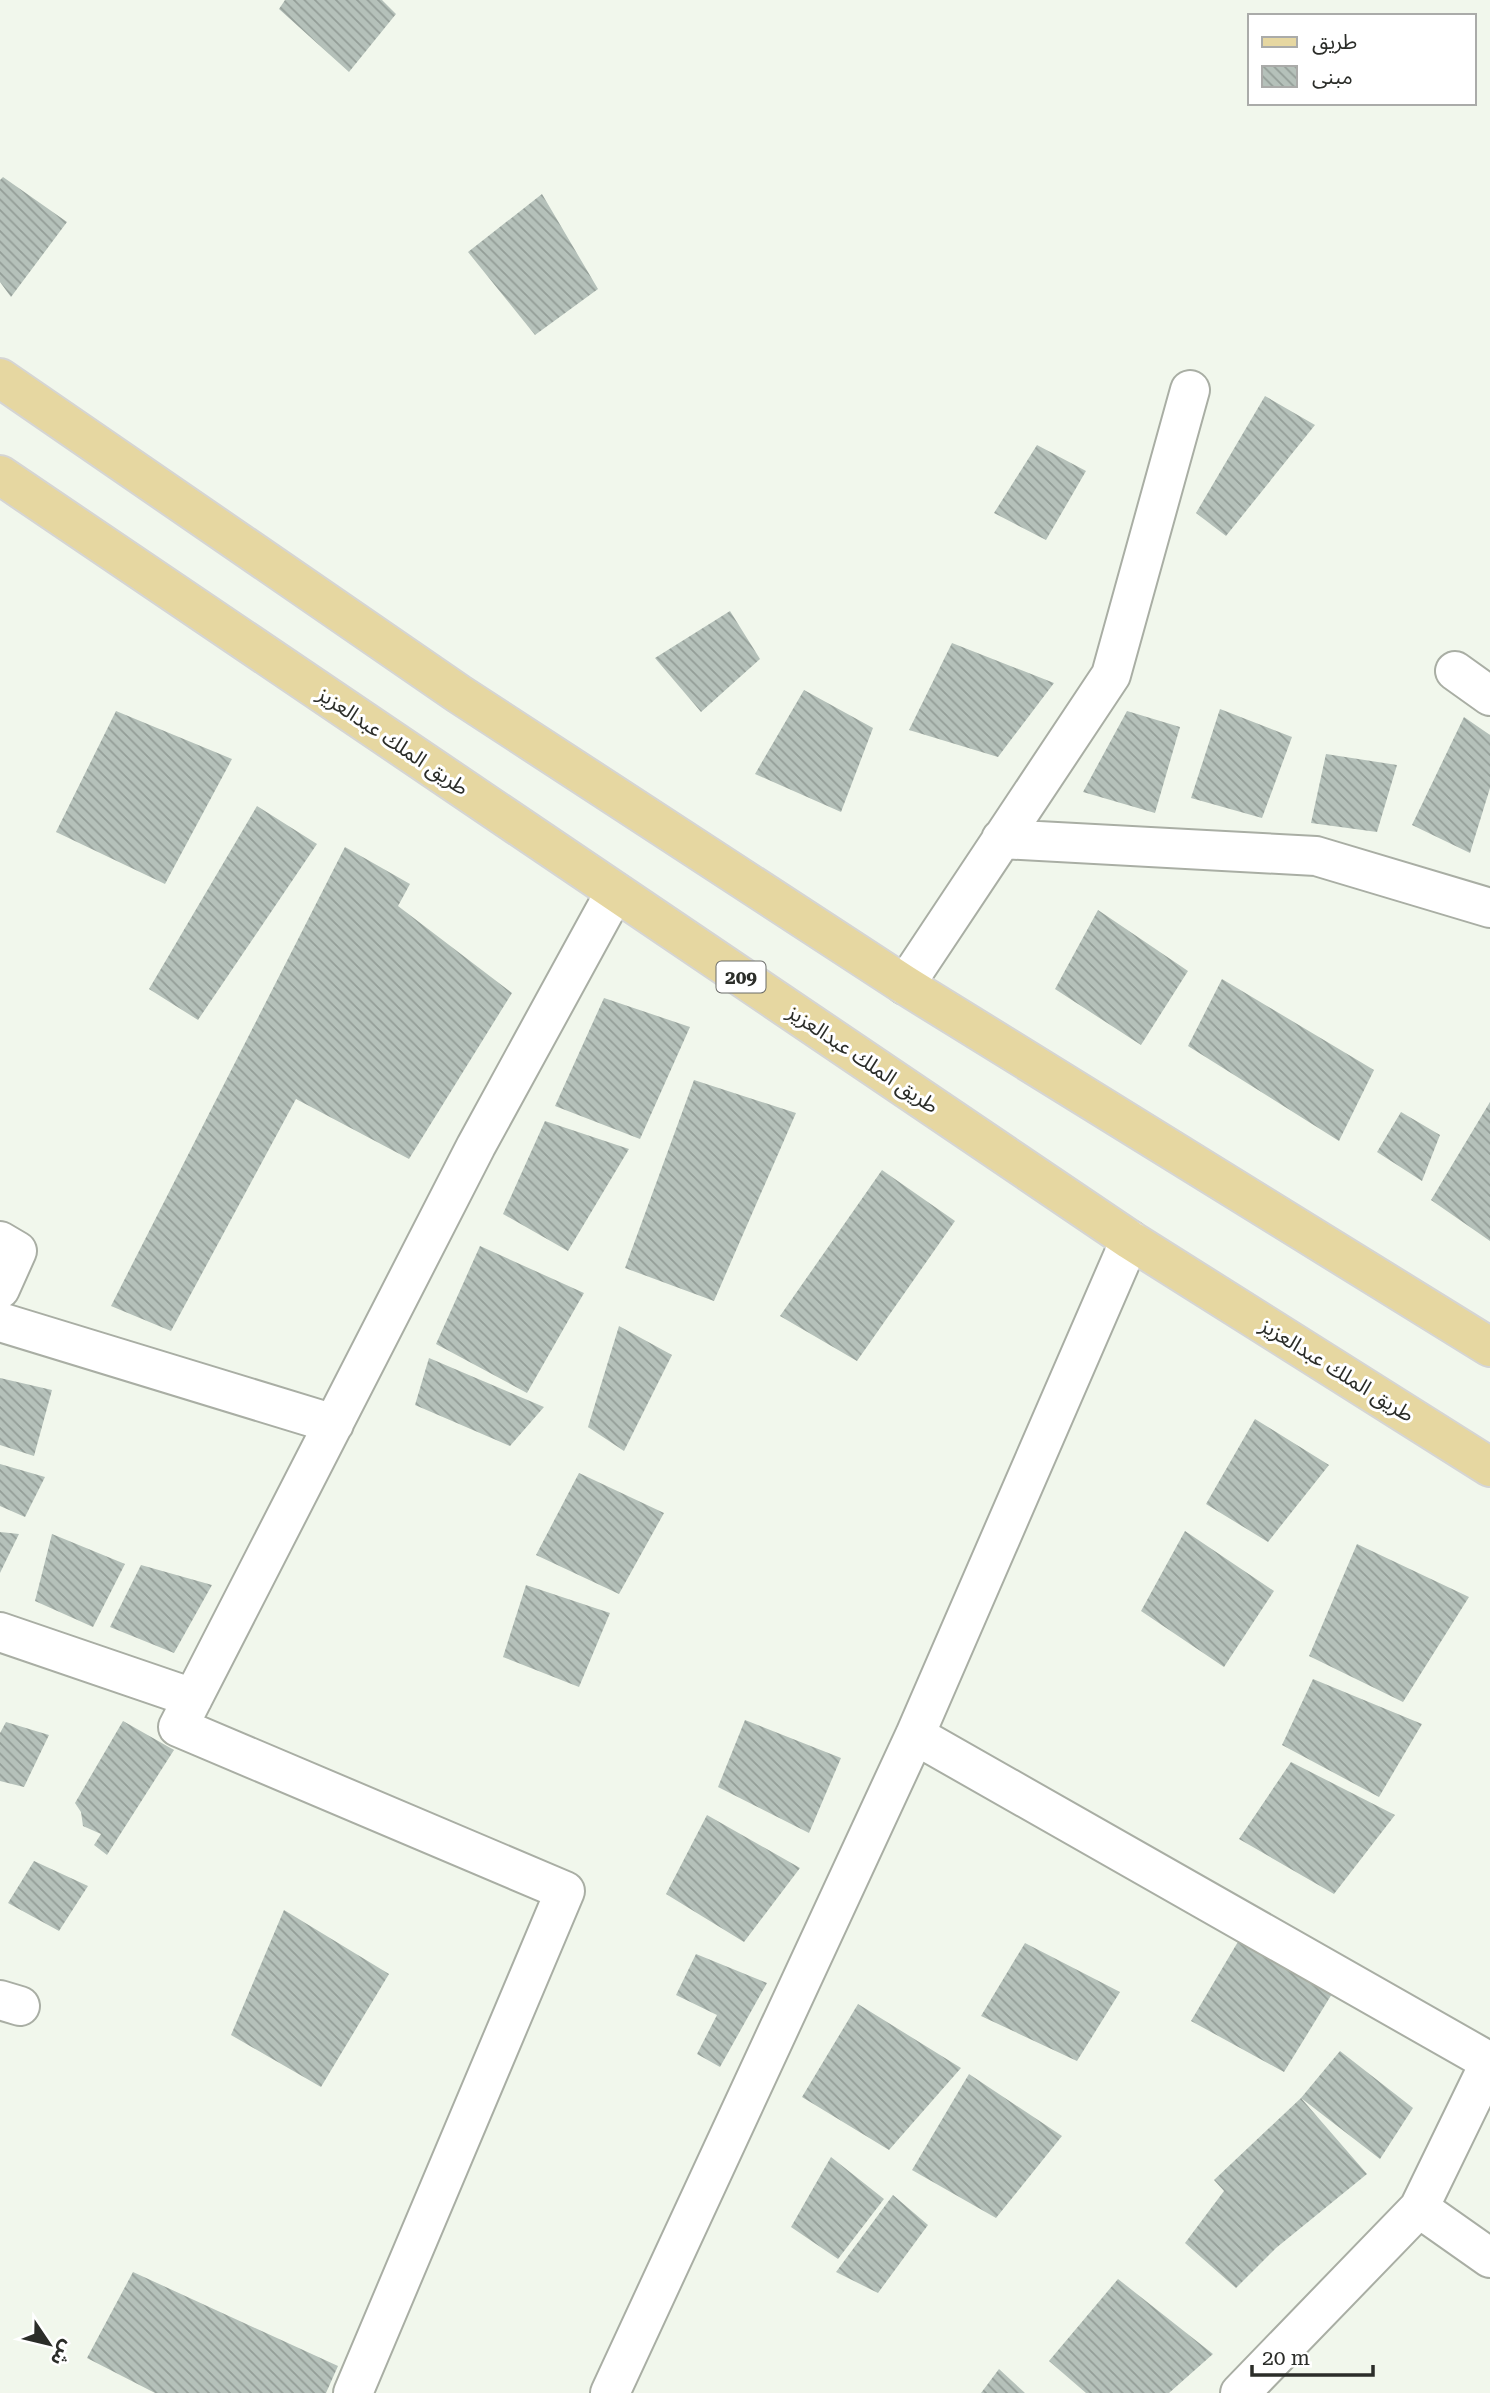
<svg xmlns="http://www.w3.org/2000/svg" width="1490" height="2393" font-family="'Roboto Serif','Noto Sans Arabic',serif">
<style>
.building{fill:url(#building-back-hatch)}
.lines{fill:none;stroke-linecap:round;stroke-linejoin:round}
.minor-casing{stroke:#a9aea4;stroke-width:42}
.primary-casing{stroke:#d5d5d4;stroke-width:42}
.minor{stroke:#fff;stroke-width:38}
.primary{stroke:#e6d7a1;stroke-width:38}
.labels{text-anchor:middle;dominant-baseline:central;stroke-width:6;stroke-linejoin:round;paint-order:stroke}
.shield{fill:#fff;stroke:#6b6c69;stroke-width:2}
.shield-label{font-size:19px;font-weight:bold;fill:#2b2d29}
.street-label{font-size:21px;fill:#2b2d29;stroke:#fff}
</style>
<defs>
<pattern id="building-back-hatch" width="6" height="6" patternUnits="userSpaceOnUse" patternTransform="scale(1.75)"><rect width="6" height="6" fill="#b5c1ba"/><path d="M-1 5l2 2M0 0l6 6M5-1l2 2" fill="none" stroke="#939d97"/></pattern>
</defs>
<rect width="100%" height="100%" fill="#f1f7ec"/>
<path class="building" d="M285,0H382L396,14L349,72L279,9Z
M3,177L67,222L11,297L0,282V180Z
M542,194L598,289L535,335L468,252Z
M1265,396L1315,425L1226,536L1196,513Z
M1037,445L1086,471L1046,540L994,513Z
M730,611L760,659L701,712L655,658Z
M952,643L1054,683L998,757L909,730Z
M804,690L873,728L841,812L755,774Z
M1220,709L1292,737L1262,818L1191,798Z
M116,711L232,759L165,884L56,832Z
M1127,711L1180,727L1155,813L1083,792Z
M1464,717L1490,735V788L1470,853L1412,825Z
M1326,754L1397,765L1377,832L1311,823Z
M257,806L317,844L198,1020L149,989Z
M345,847L410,884L398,906L512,993L409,1159L296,1099L171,1331L111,1306Z
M1098,910L1188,971L1141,1045L1055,989Z
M1222,979L1374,1070L1339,1141L1188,1046Z
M604,998L690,1027L640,1139L555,1106Z
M694,1080L796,1113L714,1301L625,1268Z
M1490,1102V1241L1431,1200Z
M1401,1112L1440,1135L1422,1181L1377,1152Z
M545,1121L629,1149L568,1251L503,1214Z
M882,1170L955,1221L857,1361L780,1316Z
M480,1246L584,1293L527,1393L436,1344Z
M619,1326L672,1355L624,1451L588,1427Z
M429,1358L544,1407L510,1446L415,1405Z
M0,1378L52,1390L34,1456L0,1445Z
M1255,1419L1329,1465L1268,1542L1206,1504Z
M0,1464L45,1477L25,1517L0,1506Z
M579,1473L664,1513L619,1594L536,1555Z
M1185,1531L1274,1591L1224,1667L1141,1611Z
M0,1532L19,1534L0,1573Z
M52,1534L125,1564L93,1627L35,1601Z
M1357,1544L1469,1597L1403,1702L1309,1656Z
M141,1565L212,1585L174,1653L110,1627Z
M526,1585L610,1613L579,1687L503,1657Z
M1313,1679L1422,1724L1379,1797L1282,1745Z
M745,1720L841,1758L809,1833L718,1787Z
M123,1721L174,1750L107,1855L94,1845L101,1834L83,1826L81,1812L75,1803Z
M6,1722L49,1735L24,1787L0,1781V1733Z
M1291,1762L1395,1815L1334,1894L1239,1839Z
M707,1815L800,1868L744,1942L666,1894Z
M34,1861L88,1886L59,1931L8,1903Z
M284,1910L389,1974L321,2087L231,2035Z
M1239,1940L1335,1989L1284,2072L1191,2021Z
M1025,1943L1120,1992L1077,2061L981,2016Z
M696,1954L767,1983L720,2067L697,2054L717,2015L676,1995Z
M858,2004L961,2068L889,2150L802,2097Z
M1340,2051L1413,2108L1380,2159L1301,2098Z
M969,2074L1062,2136L996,2218L912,2170Z
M1301,2098L1367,2174L1276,2248L1236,2288L1185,2243L1224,2191L1214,2180Z
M831,2157L884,2199L838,2259L791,2227Z
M893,2195L928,2225L878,2293L836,2272Z
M133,2272L338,2366L326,2393H155L87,2358Z
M1118,2279L1213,2354L1169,2393H1086L1049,2361Z
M999,2369L1025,2393H981Z"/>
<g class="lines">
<defs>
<path id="minor" d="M1455,671L1490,696
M1001,839L1316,856L1490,908
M905,985L1111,675L1190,390
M0,1241L17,1251L0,1289
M0,1322L334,1424
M0,1632L193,1698
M915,1735L1490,2062
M0,2000L20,2006
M1419,2208L1490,2258
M353,2393L565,1891L178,1727L476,1146L615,892
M610,2393L915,1735L1130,1240
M1240,2393L1419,2208L1490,2062"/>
<path id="primary" d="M0,378L459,694L905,985L1490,1347
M0,475L1130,1240L1490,1467"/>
</defs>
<use href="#minor" class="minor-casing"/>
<use href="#primary" class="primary-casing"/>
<use href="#minor" class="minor"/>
<use href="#primary" class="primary"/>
</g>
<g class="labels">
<rect class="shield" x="716.5" y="961.5" width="49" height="31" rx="5"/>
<g class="shield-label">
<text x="741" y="977">209</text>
</g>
<g class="street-label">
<text transform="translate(393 741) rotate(34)">طريق الملك عبدالعزيز</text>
<text transform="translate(863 1059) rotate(34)">طريق الملك عبدالعزيز</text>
<text transform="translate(1337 1370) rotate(32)">طريق الملك عبدالعزيز</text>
</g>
</g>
<rect x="1248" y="14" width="228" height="91" fill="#ffffff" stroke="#aaaba9" stroke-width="2"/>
<rect x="1262" y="37" width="35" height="10" fill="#e6d7a1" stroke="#aaaba9" stroke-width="2"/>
<text x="1312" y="49" font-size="21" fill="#2b2d29">طريق</text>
<rect x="1262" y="66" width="35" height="21" fill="url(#building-back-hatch)" stroke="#aaaba9" stroke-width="2"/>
<text x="1312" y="84" font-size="21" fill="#2b2d29">مبنى</text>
<g transform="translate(49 2344) rotate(125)" stroke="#ffffff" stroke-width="5" paint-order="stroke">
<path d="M0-5L12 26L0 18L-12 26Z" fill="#2b2d29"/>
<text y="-10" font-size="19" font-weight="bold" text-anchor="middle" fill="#2b2d29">ش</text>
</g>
<path d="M1252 2365v10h121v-10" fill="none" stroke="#2b2d29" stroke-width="3.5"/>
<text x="1262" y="2365" font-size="21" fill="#2b2d29" stroke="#ffffff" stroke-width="5" paint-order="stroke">20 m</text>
</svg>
